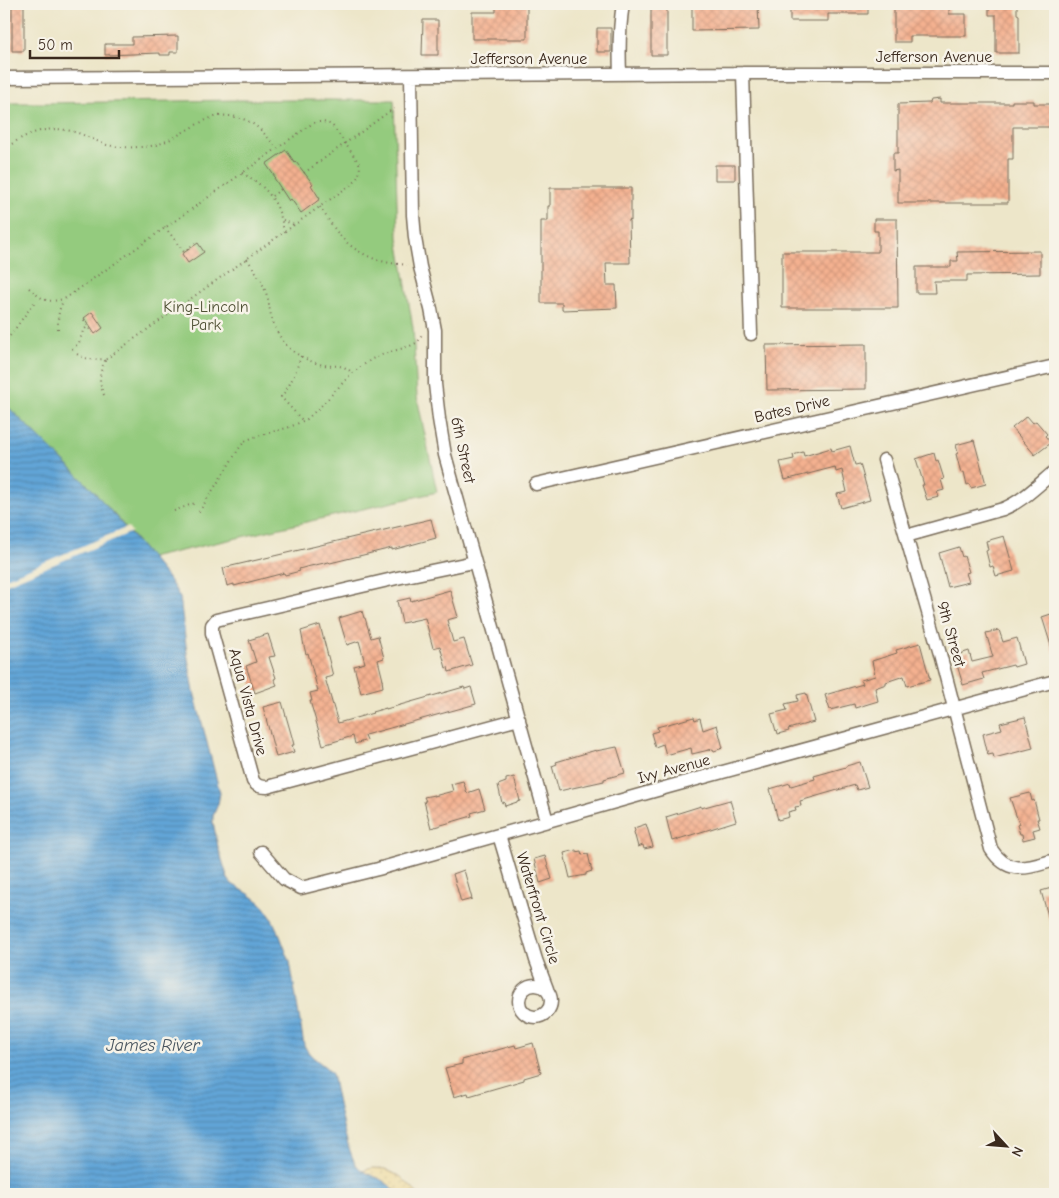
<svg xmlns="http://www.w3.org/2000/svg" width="1059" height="1198" font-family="'Comic Neue',sans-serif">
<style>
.sand{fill:url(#sand-dots);stroke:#94825e}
.park{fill:#94cb7e;stroke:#687a4e}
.water{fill:url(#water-rules);stroke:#4e687a}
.pier{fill:#ede6c9}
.building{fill:url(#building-cross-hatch)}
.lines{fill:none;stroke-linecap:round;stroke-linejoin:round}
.minor-casing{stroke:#796c5a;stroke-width:15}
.path{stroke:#796c5a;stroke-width:2;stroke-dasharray:1 4;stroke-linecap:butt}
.minor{stroke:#fff;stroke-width:12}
.labels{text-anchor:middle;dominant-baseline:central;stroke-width:5;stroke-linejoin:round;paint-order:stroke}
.street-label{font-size:16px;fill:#3b2a1e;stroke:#f7f3e8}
.park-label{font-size:16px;fill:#515236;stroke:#f7f3e8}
.water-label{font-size:18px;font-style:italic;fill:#49555f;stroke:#f7f3e8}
</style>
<defs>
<pattern id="sand-dots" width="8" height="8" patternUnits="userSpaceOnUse" patternTransform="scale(1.25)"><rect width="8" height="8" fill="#eeda9e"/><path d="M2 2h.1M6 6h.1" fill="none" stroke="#cdbb88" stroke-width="1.8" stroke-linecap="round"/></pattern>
<pattern id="water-rules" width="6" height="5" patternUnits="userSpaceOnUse" patternTransform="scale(1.25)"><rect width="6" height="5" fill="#62a5d7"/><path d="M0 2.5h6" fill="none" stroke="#5287ae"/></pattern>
<pattern id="building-cross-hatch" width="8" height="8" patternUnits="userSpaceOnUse" patternTransform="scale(1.25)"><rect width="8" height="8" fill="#f4b190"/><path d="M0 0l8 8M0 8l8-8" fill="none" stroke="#d2987c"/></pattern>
</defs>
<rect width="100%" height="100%" fill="#f7f3e8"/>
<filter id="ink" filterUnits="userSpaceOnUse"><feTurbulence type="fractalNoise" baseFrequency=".02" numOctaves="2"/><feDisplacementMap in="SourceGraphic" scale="10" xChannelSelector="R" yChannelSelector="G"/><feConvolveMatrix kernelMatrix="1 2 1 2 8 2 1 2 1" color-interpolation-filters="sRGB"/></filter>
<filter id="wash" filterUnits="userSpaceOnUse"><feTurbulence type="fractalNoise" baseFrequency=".0096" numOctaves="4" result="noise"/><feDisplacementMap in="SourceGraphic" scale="20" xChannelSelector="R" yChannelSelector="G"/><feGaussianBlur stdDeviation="1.12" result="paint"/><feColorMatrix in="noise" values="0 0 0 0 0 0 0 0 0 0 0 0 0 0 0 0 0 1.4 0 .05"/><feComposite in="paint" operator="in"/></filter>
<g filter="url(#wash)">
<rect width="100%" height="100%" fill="#ede6c9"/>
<path class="sand" d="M372,1168L385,1169L401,1177L418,1194H383L363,1171Z"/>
<path class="park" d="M238,100H394L398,238L413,328L417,397L437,492L150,558C107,501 55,453 4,403V103H43Z"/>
<path class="water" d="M4,403L92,489L167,577L175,589L180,598L187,653L194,692L220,793L218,804L213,816V822L218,847L228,879L232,884L249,894L261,903L271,917L280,936L290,962L304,1045C310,1059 324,1063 332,1074C336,1093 347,1156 358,1167C364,1173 371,1175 378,1178C386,1182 393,1188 399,1194H4Z"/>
<path class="pier" d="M128,527L132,532L4,585V579Z"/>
<g id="blocks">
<path class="building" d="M12,4H24V51H12Z
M496,4H527V39H472V12H496Z
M651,4H667V55H651Z
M692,4H758L759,30L692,31Z
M795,4H868V14H828V21H790V10H795Z
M894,4H949V14H966V36H910V42H894Z
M989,4H1017V14L1019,15V53H996V15H989Z
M423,20H438V55H422Z
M597,28H611V52H597Z
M178,36V52H170V55H160V53L105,55V44H132V37Z
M940,99V103H1012V101H1034V104H1055V127H1013V159H1008V203H898V170L893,171V153H898V104L930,103L931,100Z
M286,150L295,163L296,162L313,184L311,185L320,199L301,213L291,199L289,201L274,178L275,177L266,164Z
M715,165H735V180H715Z
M550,188H631V221L629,220L630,263H606L607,285H616L617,308L562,310V303H541V221H548V206H550Z
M874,219H897L898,308H782V252H878V231H874Z
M198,243L204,252L188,263L182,254Z
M1040,251V274L967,275V281H934L935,293H916V267H951V261H958L957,252Z
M92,312L103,328L95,334L84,318Z
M866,344V389L767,390L766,345Z
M1027,416L1033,423L1036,421L1047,434L1045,436L1051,443L1035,455L1012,428Z
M974,440L986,484L971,488L969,484L967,485L964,472L961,473L956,454L958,453L956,445Z
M850,446L855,465L860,464L870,500L841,508L837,494L847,492L842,470L836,472L835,467L785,480L780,462L794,459L793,455L803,452L804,456L831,448L832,451Z
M934,453L936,461L938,460L944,479L941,480L944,490L937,492L939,497L927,500L922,485H924L916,459Z
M431,519L436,538L407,546L392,550V548L330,563L329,562L306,567L299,569L300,571L285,575L284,573L234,586V584L227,586L223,568Z
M1004,536L1014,571L996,576L993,566L990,567L986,551L988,550L986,541Z
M959,547L962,557L964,556L969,572L966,573L969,582L948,587L939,553Z
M450,590L458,617L447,620L453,642L464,639L472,665L449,672L448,667L446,668L440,646L433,648L425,618L402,623L397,601L410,598L411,601Z
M362,611L364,618H365L371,638L378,636L384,658L378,660L383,680H382L383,687L361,693L354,666L365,663L359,641L347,645L339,618Z
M1051,614L1055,626V651L1053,652L1042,617Z
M320,625L333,676L325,678L338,723L373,713L372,712L386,708V709L464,687L465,689L471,687L476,704L365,735L367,740L355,744L353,736L323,745L310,701H312L310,693L318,691L308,653L306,654L304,646L301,631Z
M999,630L1003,642L1017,638L1024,664L1014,667L1013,665L982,673L984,679L963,685L955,658L958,657L957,655L969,651L972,662L993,657L986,633Z
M268,634L275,656L269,657L276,678L274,679L277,685L255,693L246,666L256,662L249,640Z
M920,643L930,680L907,686L904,676L886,682V684L875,688L878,701L855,708L854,704L830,710L825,695L863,684L861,680L875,676L872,661L897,653L896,650Z
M806,693L814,722L788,729L789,731L778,734L777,730L776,731L771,714L787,710L785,704L798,701L797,695Z
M282,702L292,737L294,745H292L294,752L276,757L263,707Z
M694,717L695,720L700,718L703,730L717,725L723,748L714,751L713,749L692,754L691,748L666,755L663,744L655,747L651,733L658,731L657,727Z
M1025,717L1033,748L994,758L993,754L988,755L983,734L1002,729L1000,723Z
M617,747L625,773L604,779V781L559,791L552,766L557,764L556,762L596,750V751Z
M860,762L868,787L857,790L855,785L800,801L801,806L795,807L796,810L788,812L789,817L778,820L770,789L790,783L791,786L815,779L814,776L846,767V766Z
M514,777L520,801L505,806L504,802L502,803L498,785L506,782V779Z
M463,781L467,793L479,789L485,809L471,813L472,816L431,828L424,801H426L424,797L434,795V796L453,791L451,784Z
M1030,793L1032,801L1034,800L1039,819H1037L1040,828L1033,830L1035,837L1023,840L1022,834H1020L1017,825L1019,824L1010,798Z
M730,800L736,821L672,841L666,817L701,806V808Z
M646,824L652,843L653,847L644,849L643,845L638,847L634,832L635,831L634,828Z
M576,850V852L581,851L582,855L588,854L592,871L586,873V875L570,878L564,853Z
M545,856L552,879L540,883L534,859Z
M464,870L472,899L461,902L453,874Z
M1055,887V930H1052L1041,891Z
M533,1043L541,1073L524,1078V1080L469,1096L468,1093L454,1097L445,1068L462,1064V1060L515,1045L516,1048Z"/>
</g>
</g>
<g filter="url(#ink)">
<use href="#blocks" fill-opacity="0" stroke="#796c5a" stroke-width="1"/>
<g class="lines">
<defs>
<path id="minor" d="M743,73L751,334
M620,74C619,49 619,28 623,4
M411,76L413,215L415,238L420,267L431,309L435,330V384L439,419L445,455L547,821
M4,78L743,73H1055
M884,460L940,654L991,849C1009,877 1029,867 1055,860
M536,484L1055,366
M906,536L1003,509C1023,501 1038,485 1055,471
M474,562L397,578L216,620L212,625V633L253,781C257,786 260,787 267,787L519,719
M499,835L536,960L547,989
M261,852L284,879L301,888L378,869L668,787L1055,681
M519 1001a16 16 0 1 1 32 0a16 16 0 1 1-32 0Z"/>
</defs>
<use href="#minor" class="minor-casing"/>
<path class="path" d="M4,150C23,134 47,125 71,131C84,134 95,141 107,145C117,147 128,148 138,147C146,147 156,146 164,142C180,136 203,118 219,116C223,115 227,116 231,116C253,119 264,132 276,148
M242,173C268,187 280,203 284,233
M304,173L397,106
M272,196L281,189
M320,207C326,216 336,232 343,239C355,251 374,261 391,263C396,264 402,264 407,265
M283,220L294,225
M165,227L184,252L195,243
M247,259C255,270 263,282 267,296C269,301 269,306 270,311C273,325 279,338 289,348C298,356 312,363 324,365C335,367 343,363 352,373
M29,288C42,300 48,304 66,298L313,123C321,121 325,122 332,125L359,163C361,170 359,174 356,181L106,359C92,360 87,360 75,353
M84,320L92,333
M58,329C58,318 58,309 64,300
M4,344L36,300
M72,349L79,343L83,331L88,326
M301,356C296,371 291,385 281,397L302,420
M104,395C98,382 99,371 106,359
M174,511L195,503
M199,512L240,447L245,441L254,437L290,427L307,419L322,405L352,373L372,359L384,354L410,346L418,342L422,334"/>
<use href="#minor" class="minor"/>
</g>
</g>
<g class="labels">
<g class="street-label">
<text x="934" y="57">Jefferson Avenue</text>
<text x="529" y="59">Jefferson Avenue</text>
<text transform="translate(792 409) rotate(-13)">Bates Drive</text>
<text transform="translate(463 450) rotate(78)">6th Street</text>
<text transform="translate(951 634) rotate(74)">9th Street</text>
<text transform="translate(248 702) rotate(75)">Aqua Vista Drive</text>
<text transform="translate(674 769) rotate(-15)">Ivy Avenue</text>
<text transform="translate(538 908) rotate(73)">Waterfront Circle</text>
</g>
<g class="park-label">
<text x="206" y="307">King-Lincoln<tspan x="206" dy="18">Park</tspan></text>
</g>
<g class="water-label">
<text x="153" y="1045">James River</text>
</g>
</g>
<rect width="1059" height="1198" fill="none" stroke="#f7f3e8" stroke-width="20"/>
<g transform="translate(1006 1146) rotate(116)" stroke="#f7f3e8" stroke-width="4" paint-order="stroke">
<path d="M0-4L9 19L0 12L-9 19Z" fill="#3b2a1e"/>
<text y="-8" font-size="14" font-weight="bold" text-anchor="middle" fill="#3b2a1e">N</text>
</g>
<path d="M30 50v8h89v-8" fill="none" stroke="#3b2a1e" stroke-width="2.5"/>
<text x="38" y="50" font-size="15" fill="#3b2a1e" stroke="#f7f3e8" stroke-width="4" paint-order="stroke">50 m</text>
</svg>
